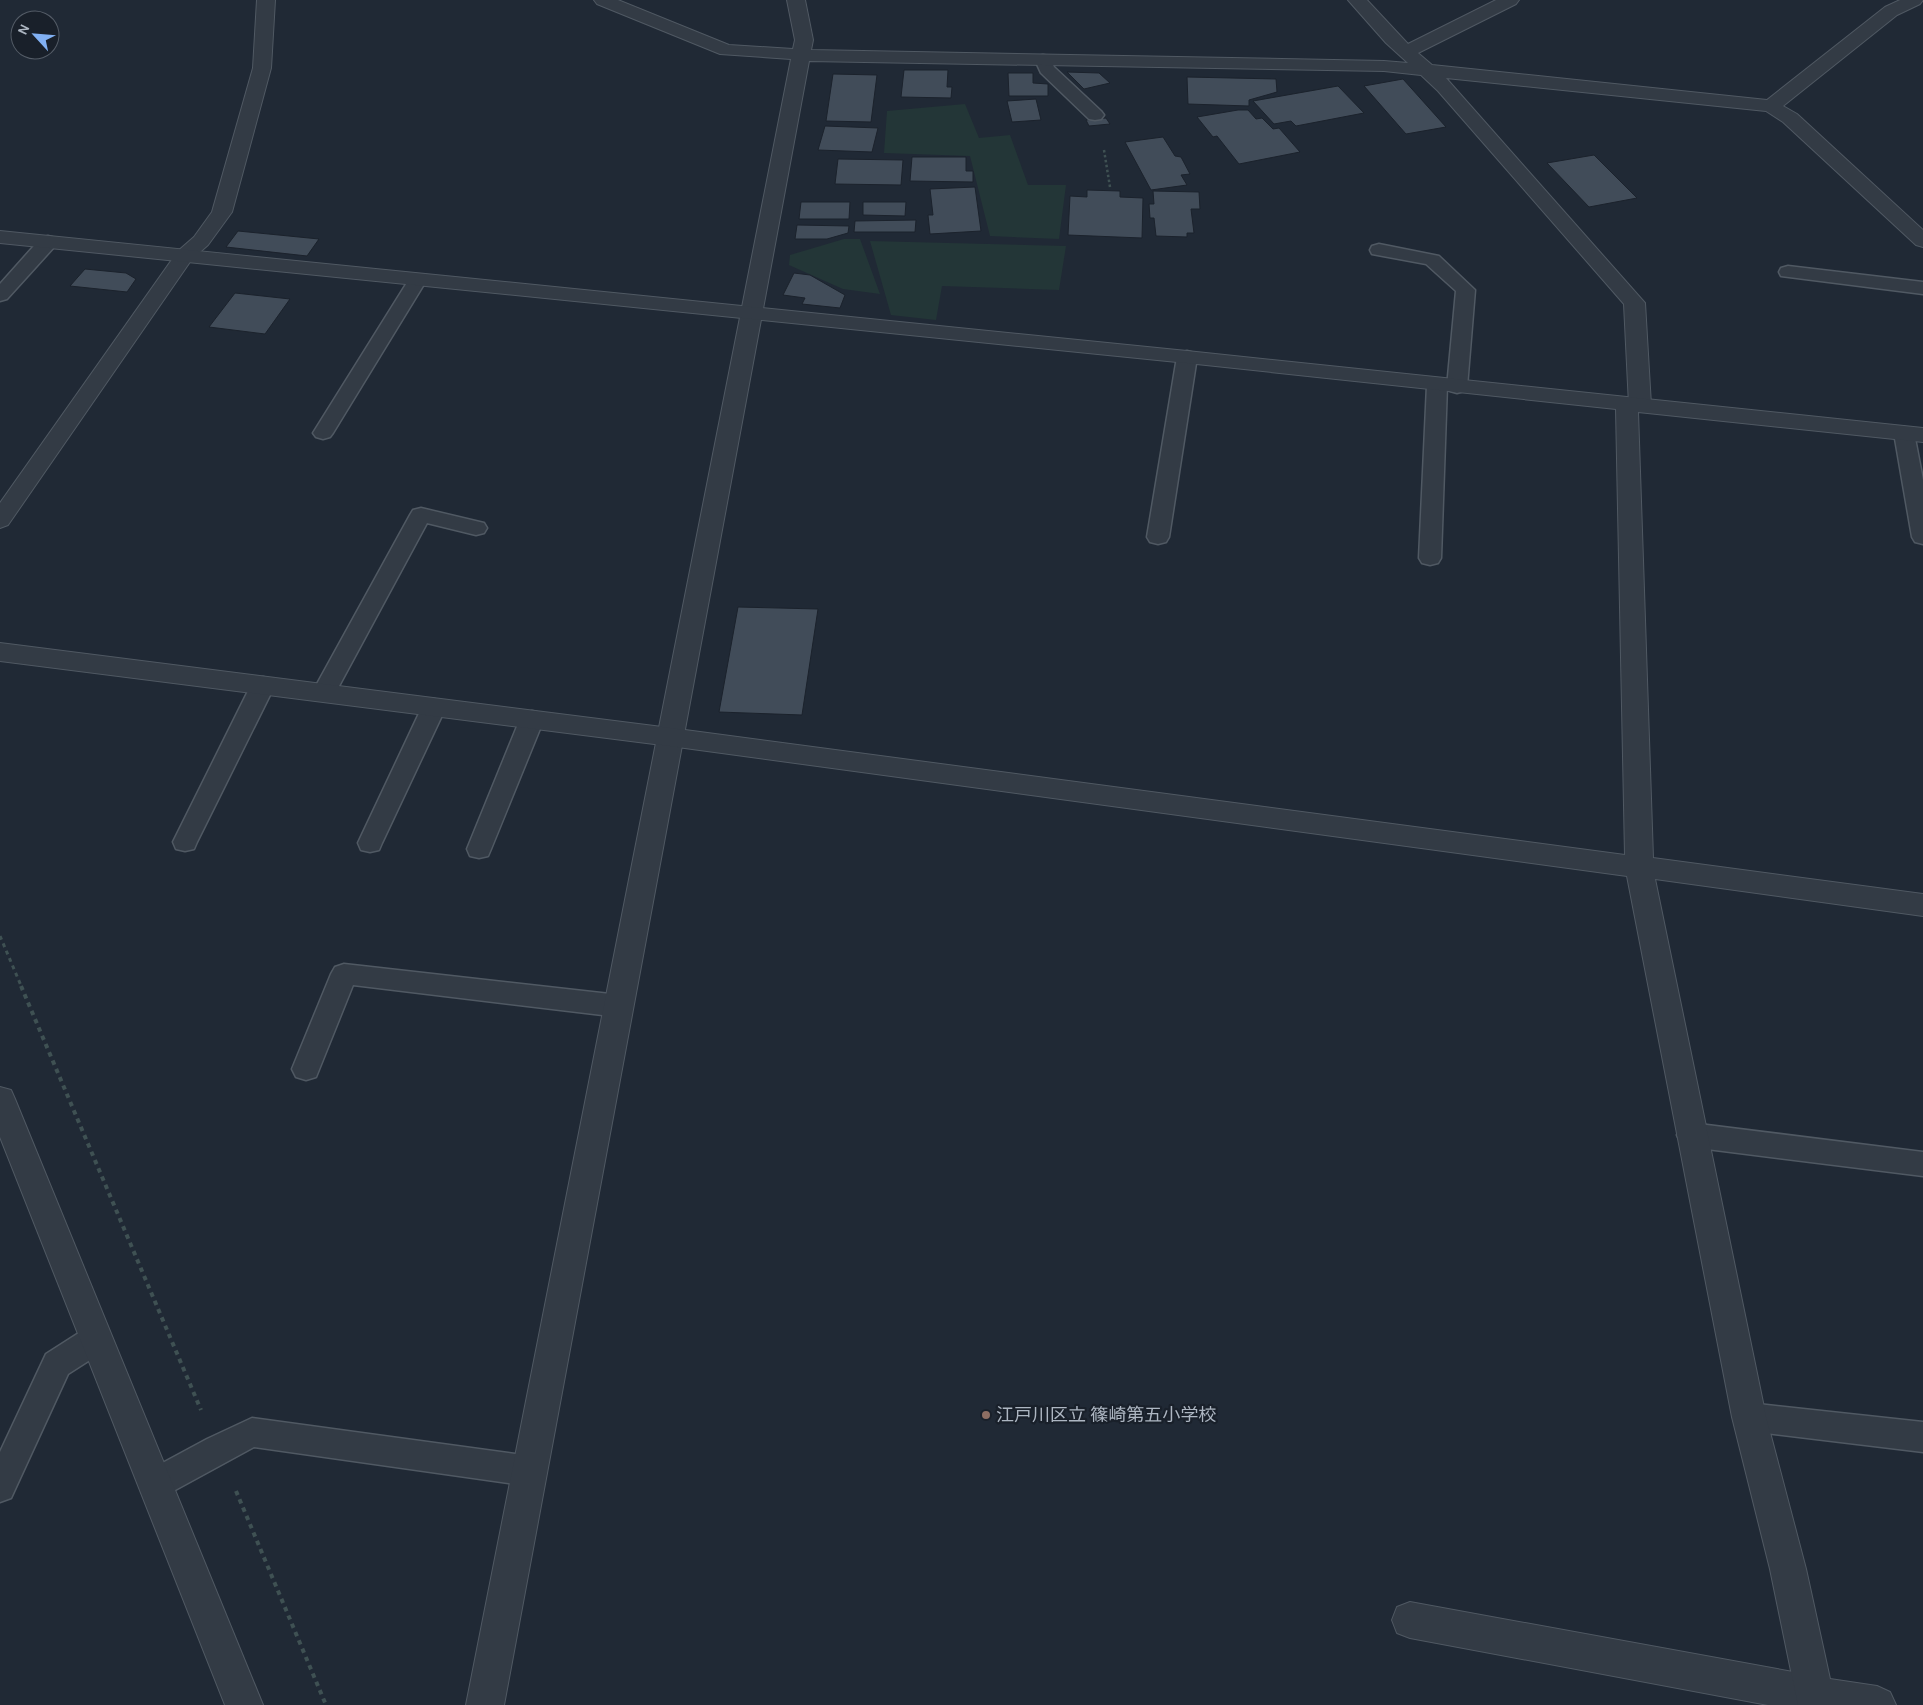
<svg xmlns="http://www.w3.org/2000/svg" width="1923" height="1705" font-family="Karla,'Noto Sans JP',sans-serif">
<style>
.green{fill:#233637}
.building{fill:#414c59;stroke:#1b222c}
.lines{fill:none;stroke-linecap:round;stroke-linejoin:round}
.service-casing{stroke:#505963;stroke-width:3}
.minor-casing{stroke:#505963;stroke-width:2}
.tertiary-casing{stroke:#505963;stroke-width:2}
.path-far2{stroke:#3f5153;stroke-width:2.5;stroke-dasharray:2.5 2.5;stroke-linecap:butt}
.path-far1{stroke:#3f5153;stroke-width:3;stroke-dasharray:4 4;stroke-linecap:butt}
.path{stroke:#3f5153;stroke-width:4;stroke-dasharray:4.5 4.5;stroke-linecap:butt}
.service{fill:#333b45;fill-rule:evenodd}
.minor{fill:#333b45;fill-rule:evenodd}
.tertiary{fill:#333b45;fill-rule:evenodd}
.education-dot{fill:#8d6e63;stroke:#19202a;stroke-width:2}
.labels{text-anchor:middle;dominant-baseline:central;stroke-width:4.5;stroke-linejoin:round;paint-order:stroke}
.near-poi-label{font-size:18px;fill:#adb6c2;stroke:#19202a;text-anchor:start}
</style>
<rect width="100%" height="100%" fill="#202935"/>
<path class="green" d="M965,104L979,138L1010,135L1028,185H1066L1059,239L990,236L970,156L884,153L887,111Z
M844,239H860L880,294L843,289L789,265L790,255Z
M870,241L1066,246L1059,290L942,286L936,320L891,315Z"/>
<path class="building" d="M904,70H948L947,87H952L951,98L901,97Z
M1067,72L1099,73L1110,83L1084,89Z
M1008,73H1033V83L1048,84V96H1009Z
M833,74L877,75L871,122L826,121Z
M1187,77L1276,79L1277,92L1249,100V106L1188,104Z
M1403,79L1446,127L1406,134L1364,86Z
M1338,86L1364,113L1296,126L1291,121L1274,124L1253,101Z
M1036,99L1041,120L1012,122L1007,101Z
M1238,110H1248L1256,119L1262,118L1273,129L1279,128L1300,152L1239,164L1217,136L1213,137L1197,117Z
M1106,118L1110,124L1089,126L1086,120Z
M825,126L878,128L872,152L818,150Z
M1163,137L1175,156L1181,157L1190,174L1181,175L1187,185L1151,190L1125,142Z
M1594,155L1637,198L1589,207L1547,163Z
M912,157H966V171H973V182L910,181Z
M838,159L903,160L901,185L835,184Z
M975,187L981,231L930,234L928,215H933L930,189Z
M1087,190L1120,191V197L1143,198L1142,238L1068,235L1070,196L1087,197Z
M1153,191L1199,192L1200,209H1191L1194,233H1187V237L1156,236L1154,218H1150L1149,204H1154Z
M801,202H850L849,219H799Z
M863,202H906L905,216L863,215Z
M916,220L915,232H854L855,221Z
M797,225L849,226L848,233L827,239H795Z
M238,231L319,239L307,256L226,247Z
M85,269L126,273L136,279L127,292L70,286Z
M794,273L810,275L845,295L840,308L802,304L805,298L783,295Z
M235,293L290,299L265,334L209,327Z
M738,607L818,609L802,715L719,712Z"/>
<g class="lines">
<defs>
<path id="service" d="M1043,55L1049,56L1054,67L1101,111L1104,115L1101,119L1095,120L1089,119L1041,73L1035,60L1037,56Z
M48,236L55,238L57,242L55,246L7,299L0,301V284L41,238Z
M1379,244L1439,256L1475,290L1467,387L1464,391L1457,393L1450,391L1447,387L1456,291L1426,264L1372,254L1370,250L1372,246Z
M1788,266L1923,282V294L1781,276L1779,272L1781,268Z
M417,275L424,277L426,281L333,433L330,437L323,439L316,437L313,433L408,281L410,277Z
M1187,351L1194,353L1197,357L1169,537L1166,542L1158,544L1150,542L1147,537L1177,357L1180,353Z
M1437,379L1444,381L1447,385L1441,558L1438,563L1430,565L1422,563L1419,558L1427,385L1430,381Z
M1904,427L1911,429L1914,433L1923,480V544L1915,542L1912,537L1894,433L1897,429Z
M421,508L484,523L487,528L484,533L476,535L427,523L332,699L324,701L316,699L312,693L410,515L413,510Z
M263,677L271,679L275,685L197,842L194,849L185,851L176,849L173,842L251,685L255,679Z
M434,699L442,701L446,707L382,843L379,850L370,852L361,850L358,843L422,707L426,701Z
M532,711L540,713L544,719L491,849L488,856L479,858L470,856L467,849L520,719L524,713Z
M344,964L619,995L628,999L632,1006L628,1013L619,1017L353,985L316,1077L306,1080L296,1077L292,1069L331,974L335,967Z
M1691,1123L1923,1152V1176L1691,1147L1681,1143L1677,1135L1681,1127Z
M96,1325L107,1329L111,1339L107,1349L68,1374L11,1498L0,1502V1452L46,1354L85,1329Z
M1749,1403L1923,1422V1452L1749,1431L1738,1427L1733,1417L1738,1407Z
M252,1418L530,1456L541,1460L546,1471L541,1482L530,1486L254,1447L166,1495L155,1499L144,1495L139,1484L144,1473L207,1439Z"/>
<path id="minor" d="M257,0H275L271,68L232,212L208,245L192,259L8,525L0,528V503L178,251L194,237L212,212L253,68Z
M594,0H618L729,45L793,49L795,40L787,0H805L813,40L811,50L1384,61L1408,63L1386,43L1348,0H1367L1408,44L1496,0H1519L1516,4L1418,53L1432,65L1767,100L1885,7L1900,0H1923L1920,4L1897,15L1783,106L1797,114L1923,230V247L1916,245L1783,122L1766,111L1446,78L1645,303L1651,405L1648,410L1640,412L1632,410L1629,405L1624,304L1438,91L1421,75L1384,71L809,61L504,1705H466L791,59L720,54L597,4Z
M0,1087L11,1090L15,1099L263,1705H225L0,1137Z
M1410,1602L1815,1676L1828,1682L1834,1695L1830,1705H1768L1410,1638L1397,1633L1392,1620L1397,1607Z"/>
<path id="tertiary" d="M0,231L1187,351L1923,428V442L1638,412L1653,858L1923,894V916L1655,879L1766,1417L1806,1569L1830,1679L1877,1686L1890,1692L1896,1705H1798L1770,1569L1732,1417L1627,876L670,746L0,661V643L670,728L1625,855L1616,409L1187,363L0,243Z"/>
</defs>
<use href="#service" class="service-casing"/>
<use href="#minor" class="minor-casing"/>
<use href="#tertiary" class="tertiary-casing"/>
<path class="path-far2" d="M1104,150L1110,187"/>
<path class="path-far1" d="M0,936L22,988"/>
<path class="path" d="M21,986L201,1410
M236,1491L326,1705"/>
<use href="#service" class="service"/>
<use href="#minor" class="minor"/>
<use href="#tertiary" class="tertiary"/>
</g>
<circle class="education-dot" cx="986" cy="1415" r="5"/>
<g class="labels">
<g class="near-poi-label">
<text x="996" y="1415">江戸川区立 篠崎第五小学校</text>
</g>
</g>
<g transform="translate(35 35) rotate(296)"><circle r="24" fill="#19202a" stroke="#545c67"/>
<path d="M0-4L9 19L0 12L-9 19Z" fill="#81b0f3"/>
<text y="-8" font-size="14" font-weight="bold" text-anchor="middle" fill="#adb6c2">N</text>
</g>
</svg>
